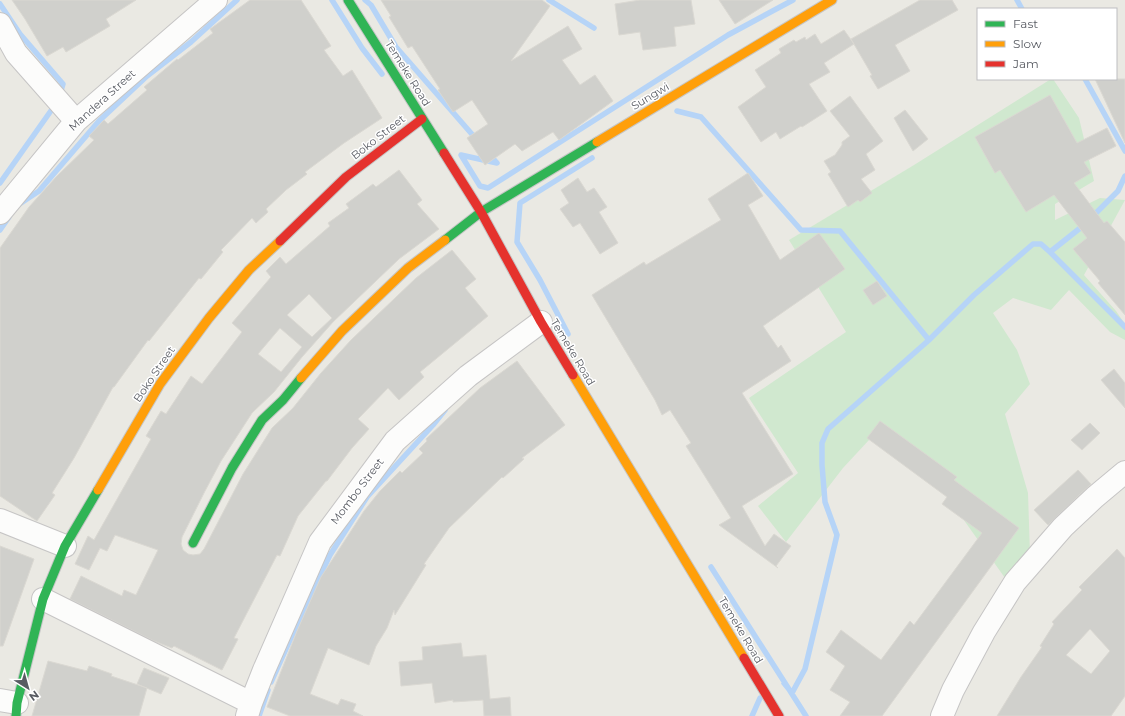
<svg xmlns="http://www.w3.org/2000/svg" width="1125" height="716" font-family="Montserrat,sans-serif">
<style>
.green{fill:#d0e8cf}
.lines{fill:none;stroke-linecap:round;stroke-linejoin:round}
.stream{stroke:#b6d4f7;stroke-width:5.5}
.building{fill:#d0d0cc;stroke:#dad8d2;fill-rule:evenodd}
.street-casing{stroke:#c6c5c5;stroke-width:24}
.fast-casing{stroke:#c6c6c6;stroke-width:11}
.slow-casing{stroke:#c6c6c6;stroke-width:11}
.jam-casing{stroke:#c6c6c6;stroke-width:11}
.street{stroke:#fcfcfb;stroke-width:22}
.fast{stroke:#30b455;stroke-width:9}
.slow{stroke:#ff9f0a;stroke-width:9}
.jam{stroke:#e5322d;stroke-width:9}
.labels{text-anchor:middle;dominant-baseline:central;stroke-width:3;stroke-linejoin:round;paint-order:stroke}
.street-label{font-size:11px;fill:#595c63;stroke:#fff}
</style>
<rect width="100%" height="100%" fill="#eae9e3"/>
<path class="green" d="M1051,79H1053L1079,118L1094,181L1055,204V220L1100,198L1125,200L1084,275L1116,311L1125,324V340L1110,332L1069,290L1051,310L1013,298L993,313L1017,350L1030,384L1005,414L1028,493L1030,554L1005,578L912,447L882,426L843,468L786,542L758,506L798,473L749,398L846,332L789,240L914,165Z"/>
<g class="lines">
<path class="stream" d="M332,0L362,48L382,74
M365,0L371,5L396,47L477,140
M549,0L594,28
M1017,0L1022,9
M0,4L20,34L63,84L60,94
M1085,79L1125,151
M677,111L701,117L801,230L840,231L929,340
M489,154L497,163L461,155L480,186L488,188L728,35L793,0
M0,183L55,105
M18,205L39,191L99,121L147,76L191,42L237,0
M1092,217L1118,191L1125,176
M0,230L9,217
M1050,252L1084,225
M568,334L540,280L517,242L520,203L592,158
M711,567L806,716
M271,682L307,602L330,555L367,497L433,425L445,410
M784,683L792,693L805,669L837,535L825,502L822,465V443L828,429L929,340L974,295L1033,244H1041L1050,252L1125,327
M259,716L268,690
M752,716L760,698"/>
</g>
<path class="building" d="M12,0H136L106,19L110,26L66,52L63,47L47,56L25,19Z
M250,0H301L331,46L324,50L343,76L352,70L382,118L344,143L305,172L307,174L286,190L266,209L268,212L256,223L252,218L221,250L223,252L201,279L199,278L149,341L148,340L114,387H113L74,458L52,493L55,495L37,521L0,496V248L29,207L56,177L94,140L89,136L104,120L108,124L147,90L144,87L177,59L178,60L213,33L210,29Z
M381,0H542L550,6L511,61L568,26L582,49L562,60L580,85L595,75L613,101L559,140L553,132L522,151L515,144L485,165L467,138L488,124L472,100L453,112L438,90L440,89L412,46L408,48L389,17L391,16Z
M640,0H691L695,24L674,27L676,46L643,50L640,32L619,35L615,4Z
M719,0H773L735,24Z
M920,0H952L958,10L895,45L910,71L878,89L870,76L872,75L851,39Z
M844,30L854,44L824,63L830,72L809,84L827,111L802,127L801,126L780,139L776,132L761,142L738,107L766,87L755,70L781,53L779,49L794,40L796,42L805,37L806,40L815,34L821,44Z
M1095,79H1125V143Z
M1050,95L1077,143L1107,128L1116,146L1084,162L1091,173L1074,183L1104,223L1107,221L1125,242V315L1098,283L1100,281L1073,249L1087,238L1054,195L1026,212L1000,170L995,173L975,137Z
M850,96L883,141L866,154L875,170L861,179L872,193L860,202L858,200L848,207L828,174L831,172L824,161L835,155L842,145V142L850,136L830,111Z
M905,110L928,139L913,151L894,118Z
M399,170L422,200L417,204L439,229L399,259L333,322L302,357L274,392L252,413L221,461L205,491L182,537L181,544L183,550L188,554L193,555L200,554L204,549L243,474L272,428L293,408L321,373L351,340L416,278L452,250L476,279L465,288L488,316L420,372L424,377L399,400L388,388L358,419L369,429L352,448L327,481H326L298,516L280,556L277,555L234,638L238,639L222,670L174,646L172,648L154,641L70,599L81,576L122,596L124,590L136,595L158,550L115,535L107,551L100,548L89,570L75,564L88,536L94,540L151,439L146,436L161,411L166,414L191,376L202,384L242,332L232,323L271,277L266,271L280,257L286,264L330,226L328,223L349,208L346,204L373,184L376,187ZM309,294L332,318L312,337L287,315ZM280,328L302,347L281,372L258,354Z
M748,173L763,196L748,205L780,260L819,233L845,269L763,326L778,348L781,345L791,361L742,393L793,474L742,506L765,546L774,534L791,546L776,566L778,568L719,525L731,518L686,446L691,443L670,410L662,415L655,400L592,295L644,262L646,265L721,220L708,199Z
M578,178L587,192L594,188L607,207L599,212L618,243L600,254L580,223L573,227L560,209L569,203L561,190Z
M877,281L887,296L873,305L863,290Z
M517,361L565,425L522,458L524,459L503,478L502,477L449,528L424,564L426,565L395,615L394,610L387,628L376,646L369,665L328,648L310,694L338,705L341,699L356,704L353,711L363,716H290L267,707L297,631L321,577L364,511L380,491L400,471L402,473L423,453L419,449L427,441L426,439L480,388Z
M1114,369L1125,383V408L1101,380Z
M880,421L957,477L954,480L1019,528L882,716H840L850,702L830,690L845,666L826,652L841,630L881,660L910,621L914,625L982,533L942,504L947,497L867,438Z
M1090,423L1100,433L1082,450L1071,440Z
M1078,470L1091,484L1048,525L1034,510Z
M0,546L34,559L3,646H0Z
M1117,549L1125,558V696L1111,716H997L1021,677L1042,647L1040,646L1054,624L1052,622L1082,590L1079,587ZM1090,629L1110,651L1091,674L1066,655Z
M461,643L463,657L486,655L490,699L510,697L511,716H484L483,700L453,702V700L435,703L432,683L401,686L399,662L423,660L422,647Z
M48,661L87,671L89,666L112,674L111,676L147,688L139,716H32Z
M144,668L169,678L161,694L137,684Z"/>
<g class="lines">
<defs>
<path id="street" d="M0,24L16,53L76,121
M0,213L76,121L216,0
M0,520L65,546
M43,599L251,703
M0,700L17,703
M247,716L251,703L264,670L320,542L395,441L468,376L541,322
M942,716L953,690L984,632L1015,582L1063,527L1095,497L1125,472"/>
<path id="fast" d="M348,0L444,153
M445,240L481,212L597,142
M193,543L232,468L262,420L283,400L301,378
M16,716L17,703L43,599L65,546L98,490"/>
<path id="slow" d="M597,142L832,0
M573,375L744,658
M301,378L342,331L408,268L445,240
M98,490L160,384L209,318L249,270L280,241"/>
<path id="jam" d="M444,153L481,212L541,322L573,375
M280,241L346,177L422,119
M744,658L779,716"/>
</defs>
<use href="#street" class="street-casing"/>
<use href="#fast" class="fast-casing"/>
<use href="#slow" class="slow-casing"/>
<use href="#jam" class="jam-casing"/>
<use href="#street" class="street"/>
<use href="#fast" class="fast"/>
<use href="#slow" class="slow"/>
<use href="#jam" class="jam"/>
</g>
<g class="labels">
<g class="street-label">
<text transform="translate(408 73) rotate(58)">Temeke Road</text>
<text transform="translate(650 96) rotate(-31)">Sungwi</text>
<text transform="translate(102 100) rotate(-42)">Mandera Street</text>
<text transform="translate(378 137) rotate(-38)">Boko Street</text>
<text transform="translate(573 352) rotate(59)">Temeke Road</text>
<text transform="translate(154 374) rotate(-56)">Boko Street</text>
<text transform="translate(357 491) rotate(-53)">Mombo Street</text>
<text transform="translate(741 630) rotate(59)">Temeke Road</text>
</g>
</g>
<rect x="977" y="8" width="140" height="72" fill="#ffffff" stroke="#bdbec1"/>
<rect x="985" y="21" width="20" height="6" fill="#30b455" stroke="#bdbec1"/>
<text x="1013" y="28" font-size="12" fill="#595c63">Fast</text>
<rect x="985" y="41" width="20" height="6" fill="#ff9f0a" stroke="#bdbec1"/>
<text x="1013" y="48" font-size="12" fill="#595c63">Slow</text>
<rect x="985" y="61" width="20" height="6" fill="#e5322d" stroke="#bdbec1"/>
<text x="1013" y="68" font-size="12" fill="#595c63">Jam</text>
<g transform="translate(28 688) rotate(143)" stroke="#ffffff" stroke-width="3" paint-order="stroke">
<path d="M0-3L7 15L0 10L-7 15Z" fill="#595c63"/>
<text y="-6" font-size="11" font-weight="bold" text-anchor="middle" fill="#595c63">N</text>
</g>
</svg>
